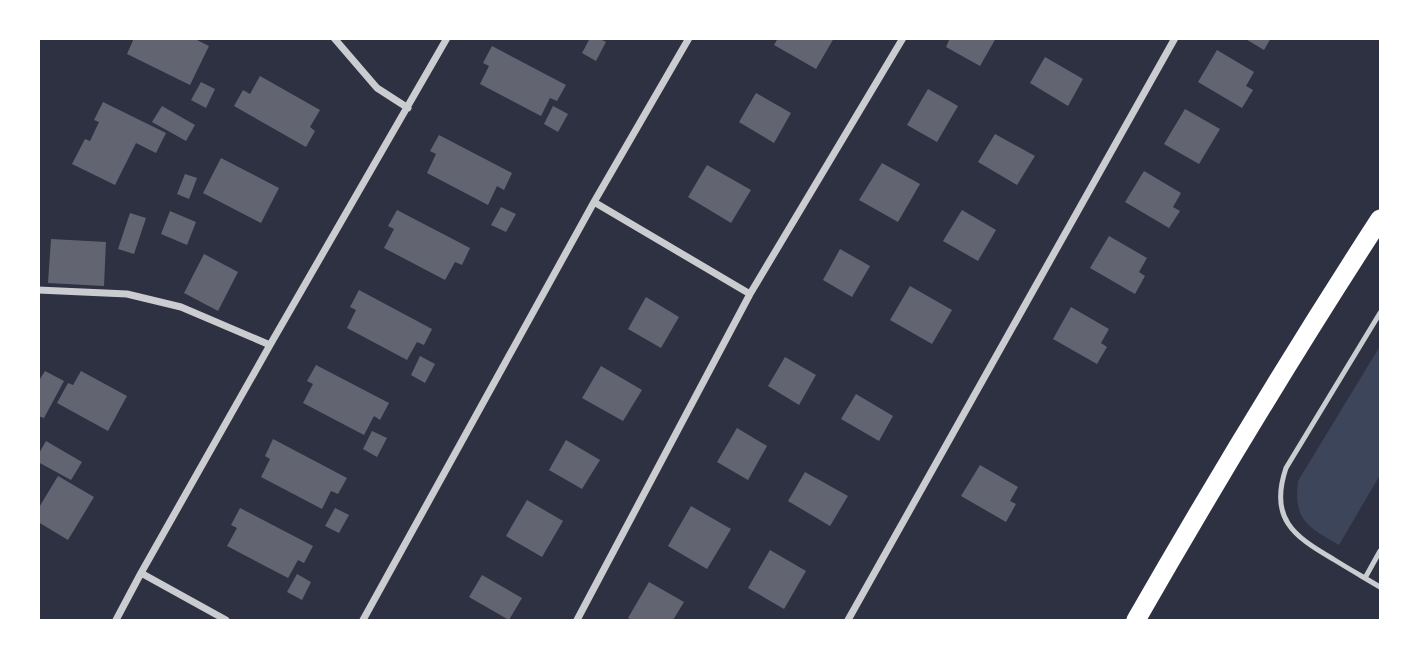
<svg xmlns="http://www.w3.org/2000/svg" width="1419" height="659" font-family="'Fira Sans',sans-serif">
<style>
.green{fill:#3c4559}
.building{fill:#626471}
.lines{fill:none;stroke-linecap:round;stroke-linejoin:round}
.service{stroke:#caccd0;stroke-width:5}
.minor{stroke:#caccd0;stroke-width:7}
.trunk{stroke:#fff;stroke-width:19}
</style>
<rect width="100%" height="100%" fill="#2d3142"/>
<path class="green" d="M1380,346V475L1339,545C1308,527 1293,520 1298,481Z"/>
<path class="building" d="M134,38H193L209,46L190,85L127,54Z
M590,38H598L606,42L596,61L582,53Z
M778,38H834L816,69L774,45Z
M950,38H996L980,66L946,47Z
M1244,38H1271L1264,50Z
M492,46L566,85L557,101L550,98L541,116L480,84L489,66L483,63Z
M1217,50L1254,72L1246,86L1253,90L1242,108L1198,82Z
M1045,57L1083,79L1068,106L1030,83Z
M260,76L320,110L310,127L315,131L306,147L234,106L243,90L250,94Z
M201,82L215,89L206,108L191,100Z
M928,89L958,106L937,142L907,125Z
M756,93L791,113L774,143L739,122Z
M103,102L166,133L156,153L136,143L115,185L72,164L85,139L90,141L99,122L94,120Z
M162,106L195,125L186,141L152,122Z
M553,106L568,114L558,132L544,124Z
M1185,109L1220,129L1199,164L1164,144Z
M995,134L1035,156L1017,185L978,162Z
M439,135L512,173L504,190L497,186L488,205L427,173L436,154L430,151Z
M221,158L279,188L261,223L203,193Z
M882,163L920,184L898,222L859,200Z
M707,165L751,190L731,223L688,197Z
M1144,171L1181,193L1173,207L1180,211L1169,228L1125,202Z
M185,174L197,178L189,199L177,194Z
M501,207L516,214L506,232L491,225Z
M397,210L470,248L462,265L455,262L445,280L384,248L394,229L388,226Z
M962,210L996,230L978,261L943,241Z
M170,211L196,222L187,245L161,234Z
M130,213L146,218L134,254L118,249Z
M1109,236L1147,258L1139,272L1145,276L1135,294L1090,268Z
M51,239L106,242L104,286L48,283Z
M840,249L870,266L852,297L823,280Z
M204,254L238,272L218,311L184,293Z
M910,286L952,310L932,344L890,320Z
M359,290L432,329L424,345L417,342L407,360L347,328L356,310L350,307Z
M646,297L679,317L661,348L628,329Z
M1071,307L1109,329L1101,343L1107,347L1097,364L1053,339Z
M420,356L435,364L425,383L411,375Z
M785,357L816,375L799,405L768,386Z
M316,365L389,403L380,420L374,416L364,435L303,403L313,384L307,381Z
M601,366L642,390L623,421L582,398Z
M45,371L64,381L44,418L38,416V382Z
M81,371L127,396L108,431L57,403L68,383L73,385Z
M856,394L893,416L879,441L841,419Z
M737,428L767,446L748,480L717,462Z
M372,431L387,438L377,457L363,449Z
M273,439L347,478L338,494L331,491L322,509L261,477L270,459L265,456Z
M566,440L600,460L582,489L549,470Z
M46,441L82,462L71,480L38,462V455Z
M980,465L1018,487L1010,501L1016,504L1006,522L961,496Z
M805,472L848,496L830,526L788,501Z
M58,476L94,497L68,540L38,522V509Z
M527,500L563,521L542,557L506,536Z
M691,506L731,529L707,569L668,546Z
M240,508L313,546L304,563L298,560L288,578L227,546L237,528L231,525Z
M335,508L349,515L339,533L325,526Z
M770,550L806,571L784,609L748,588Z
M297,574L311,582L302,600L287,592Z
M482,575L522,598L509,620L469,597Z
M649,582L684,602L673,620H631L628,618Z"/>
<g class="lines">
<path class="service" d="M1380,313L1286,468C1269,518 1293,536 1333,559C1349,569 1365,578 1380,587
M1365,578L1380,551"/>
<path class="minor" d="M334,38L377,88L408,108
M594,202L750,294
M38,290L127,294L181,307L270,345
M141,573L226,620
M116,620L141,573L270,345L447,38
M363,620L594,202L689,38
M577,620L750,294L903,38
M848,620L1175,38"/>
<path class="trunk" d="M1136,620C1214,484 1295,350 1380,219"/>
</g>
<rect width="1419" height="659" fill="none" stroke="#ffffff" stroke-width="80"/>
</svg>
